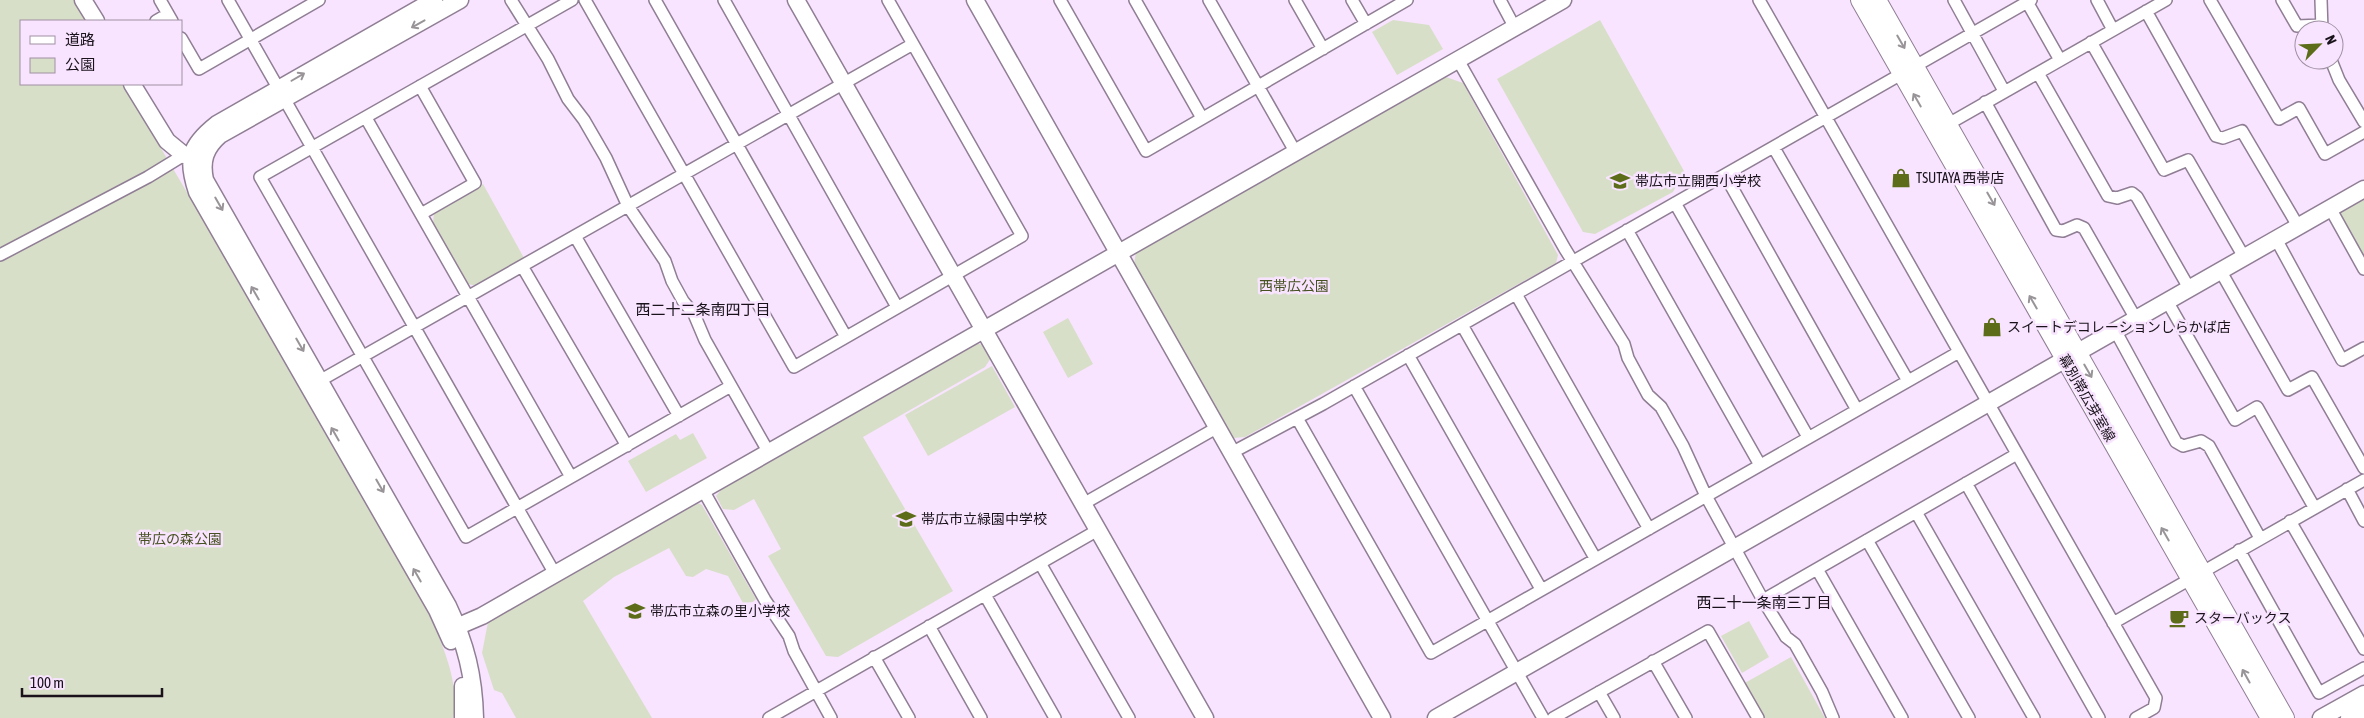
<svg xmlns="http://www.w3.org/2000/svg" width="2364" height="718" font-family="'Asap Condensed','Noto Sans JP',sans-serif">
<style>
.green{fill:#d8dfc9}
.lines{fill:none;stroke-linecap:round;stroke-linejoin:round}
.street-casing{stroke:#907e95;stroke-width:14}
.secondary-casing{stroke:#907e95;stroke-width:19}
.primary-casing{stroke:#907e95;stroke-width:20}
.street{stroke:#fff;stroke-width:11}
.secondary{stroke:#fff;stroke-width:16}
.primary{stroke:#fff;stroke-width:18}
.oneway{stroke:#989498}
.labels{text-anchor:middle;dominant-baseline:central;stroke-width:5;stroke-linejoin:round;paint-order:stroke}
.poi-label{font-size:14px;fill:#19121b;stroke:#f8e4fe;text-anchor:start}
.park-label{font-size:14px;fill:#465121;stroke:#f8e4fe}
.street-label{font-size:14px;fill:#19121b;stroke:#f8e4fe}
.neighbourhood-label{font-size:15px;fill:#19121b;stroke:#f8e4fe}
</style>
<rect width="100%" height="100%" fill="#f8e4fe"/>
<path class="green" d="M0,0H75L87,21H21V84H123L299,382L297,384C321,425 345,467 370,509C397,556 468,664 453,718H0Z
M1393,20L1429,25L1443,49L1397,75L1372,32Z
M1600,20L1684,171L1673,192L1595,234L1583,232L1497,79Z
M1446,77L1463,83L1558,255L1556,263L1245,437L1233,438L1134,265L1136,251Z
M483,184L524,258L477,286L468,284L433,223L434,212Z
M2364,195V260L2340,219V209Z
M1068,318L1093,364L1068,378L1043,332Z
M972,342L983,345L991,358L985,367L863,437L953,591L838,657L826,656L768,556L781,549L754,499L734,510L723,509L716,496L725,485Z
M992,366L1015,407L928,456L905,415Z
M693,433L707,458L646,492L628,461L676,434L680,440Z
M698,503L702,505L756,599L753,602L743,603L728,576L706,569L693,577L686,576L669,548L614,577L583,601L652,718H516L502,693L494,690L482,653L488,622Z
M1749,621L1769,657L1742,673L1721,636Z
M1791,657L1825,718H1763L1743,684Z"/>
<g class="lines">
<defs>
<path id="street" d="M160,0L172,21
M228,0L555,574
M511,0L548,59L568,99L584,120L606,158L628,206L665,261L672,281L683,301L694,314L705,340L769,453
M572,0L260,177L466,537L731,386
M585,0L794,367L1022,236L888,0
M655,0L846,337
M724,0L897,307
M1060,0L1146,151L1407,0
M1135,0L1202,118
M1209,0L1296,153
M1295,0L1323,49
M1352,0L1366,24
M1500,0L1515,28
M1759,0L2156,698L2154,708L2136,718
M1954,0L2004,91
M2026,0L2060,60
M2097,0L2113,30
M2210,0L2279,119L2299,108L2325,154L2364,132
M2282,0L2297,26L2321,25
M2321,0L2322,30
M2146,11L2216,136L2223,138L2242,131L2298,226
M156,21L168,14
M181,38L199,69L319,0
M2091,42L2164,170L2188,160L2244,257
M1458,60L1565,249L1624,344L1628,358L1648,395L1661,407L1683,446L1706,496L1763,600L1786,637L1795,644L1822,692L1833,718
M2331,60L2339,80L2364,122
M2038,73L2108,196L2117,198L2132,193L2137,197L2189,288
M420,86L475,183L421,214
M1985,102L2056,230L2063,231L2077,225L2084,228L2136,319
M366,118L571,477
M1943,127L2166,0
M1774,148L1908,381
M1725,175L1857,410
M1675,203L1808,437
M2330,208L2364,269
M1627,230L1760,465
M575,236L679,416
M2276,239L2342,360L2364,348
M0,255L148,177L184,155
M522,266L627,446
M2220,270L2288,390L2312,377L2364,468
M1516,294L1649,529
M2167,301L2235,420L2257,407L2314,507
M1462,325L1595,558
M2115,330L2176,442L2183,446L2201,441L2209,446L2260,538
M1408,355L1541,589
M314,384L913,44
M1354,386L1543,718
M1297,418L1431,653L1959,352
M1233,452L1323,404L2031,0
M1966,483L2099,718
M2347,489L2364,521
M703,490L765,600L789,636L794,651L831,718
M1083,504L1218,427
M1916,512L2034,718
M2290,521L2364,649
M1867,540L1969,718
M2239,550L2319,693L2364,668
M1040,563L1129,718
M1817,569L1902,718
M985,595L1055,718
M1763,600L2017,454
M2113,623L2364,480
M929,626L981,718
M874,657L909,718
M1653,661L1686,718
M1599,692L1614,718
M769,718L1098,530
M1553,718L1708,631L1758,718"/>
<path id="secondary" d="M83,0L96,21
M434,0L217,124C189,146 186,159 197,192L437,610L451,641
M460,0L220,135C205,148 201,161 205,180L448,606C466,644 474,676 475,718
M796,0L1205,718
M975,0L1382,718
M132,84L167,141L184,155L201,159
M447,631L482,616L555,574L1563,0
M463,686V718
M1436,718L2364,189
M2321,718L2364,694
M2349,718L2364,709"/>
<path id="primary" d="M1860,0L2270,718
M1877,0L2285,718"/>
</defs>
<use href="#street" class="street-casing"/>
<use href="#secondary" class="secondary-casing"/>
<use href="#primary" class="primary-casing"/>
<use href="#street" class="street"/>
<use href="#secondary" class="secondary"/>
<use href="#primary" class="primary"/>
</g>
<defs><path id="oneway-shaft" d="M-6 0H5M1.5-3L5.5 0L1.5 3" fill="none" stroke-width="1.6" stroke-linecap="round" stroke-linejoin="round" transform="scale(1.25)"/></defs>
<g class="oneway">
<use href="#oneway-shaft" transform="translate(418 24) rotate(151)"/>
<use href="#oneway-shaft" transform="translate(1901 42) rotate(60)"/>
<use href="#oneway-shaft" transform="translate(298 77) rotate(-30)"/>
<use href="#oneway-shaft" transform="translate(1917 100) rotate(-120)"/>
<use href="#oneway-shaft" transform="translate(1991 199) rotate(60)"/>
<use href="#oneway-shaft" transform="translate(219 204) rotate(60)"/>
<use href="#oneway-shaft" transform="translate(255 293) rotate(-120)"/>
<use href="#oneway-shaft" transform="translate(2033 302) rotate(-120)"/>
<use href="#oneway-shaft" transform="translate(300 345) rotate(60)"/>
<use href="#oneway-shaft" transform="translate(2088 371) rotate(60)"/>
<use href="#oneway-shaft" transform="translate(335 434) rotate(-120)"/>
<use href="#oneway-shaft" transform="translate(380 486) rotate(60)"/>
<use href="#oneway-shaft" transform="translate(2165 534) rotate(-120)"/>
<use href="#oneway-shaft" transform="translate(417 575) rotate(-120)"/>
<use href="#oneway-shaft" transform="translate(2246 676) rotate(-119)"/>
</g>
<defs>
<symbol id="shop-bare" viewBox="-9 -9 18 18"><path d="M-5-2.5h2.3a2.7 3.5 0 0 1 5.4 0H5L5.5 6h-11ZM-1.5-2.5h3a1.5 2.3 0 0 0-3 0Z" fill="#5c6c18" stroke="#f8e4fe" stroke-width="2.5" paint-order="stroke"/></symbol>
<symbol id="school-bare" viewBox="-9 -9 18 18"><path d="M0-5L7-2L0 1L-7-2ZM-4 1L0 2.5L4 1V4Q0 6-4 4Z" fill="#5c6c18" stroke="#f8e4fe" stroke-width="2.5" paint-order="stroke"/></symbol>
<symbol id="cafe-bare" viewBox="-9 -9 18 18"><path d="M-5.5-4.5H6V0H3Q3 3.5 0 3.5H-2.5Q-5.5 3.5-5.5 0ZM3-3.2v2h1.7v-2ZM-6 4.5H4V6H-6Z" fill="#5c6c18" stroke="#f8e4fe" stroke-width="2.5" paint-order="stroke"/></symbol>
</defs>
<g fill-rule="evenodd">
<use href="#shop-bare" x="1887" y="164" width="28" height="28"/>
<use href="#school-bare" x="1606" y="167" width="28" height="28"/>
<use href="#shop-bare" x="1978" y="313" width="28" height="28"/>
<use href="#school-bare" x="892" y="505" width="28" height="28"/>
<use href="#school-bare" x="621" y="597" width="28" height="28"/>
<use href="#cafe-bare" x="2165" y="604" width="28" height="28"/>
</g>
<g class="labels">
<g class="poi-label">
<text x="1916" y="178">TSUTAYA 西帯店</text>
<text x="1635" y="181">帯広市立開西小学校</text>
<text x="2007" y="327">スイートデコレーションしらかば店</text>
<text x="921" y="519">帯広市立緑園中学校</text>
<text x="650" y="611">帯広市立森の里小学校</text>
<text x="2194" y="618">スターバックス</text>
</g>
<g class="park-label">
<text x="1294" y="286">西帯広公園</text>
<text x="180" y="539">帯広の森公園</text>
</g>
<g class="street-label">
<text transform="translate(2087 398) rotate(60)">幕別帯広芽室線</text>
</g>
<g class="neighbourhood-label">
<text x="703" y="309">西二十二条南四丁目</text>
<text x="1764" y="602">西二十一条南三丁目</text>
</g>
</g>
<rect x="20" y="20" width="162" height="65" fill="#f8e4fe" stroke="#9f90a3"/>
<rect x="30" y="36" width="25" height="8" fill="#ffffff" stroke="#9f90a3"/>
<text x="65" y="45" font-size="15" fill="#19121b">道路</text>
<rect x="30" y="58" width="25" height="15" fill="#d8dfc9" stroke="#9f90a3"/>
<text x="65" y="70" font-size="15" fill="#19121b">公園</text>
<g transform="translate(2319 45) rotate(66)"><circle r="24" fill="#f8e4fe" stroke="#9f90a3"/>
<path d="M0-4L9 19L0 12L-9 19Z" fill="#5c6c18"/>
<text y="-8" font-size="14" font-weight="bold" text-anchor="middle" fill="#19121b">N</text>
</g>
<path d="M22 688v8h140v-8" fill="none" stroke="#19121b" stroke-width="2.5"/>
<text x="30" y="688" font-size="15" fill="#19121b" stroke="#f8e4fe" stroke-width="4" paint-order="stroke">100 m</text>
</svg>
